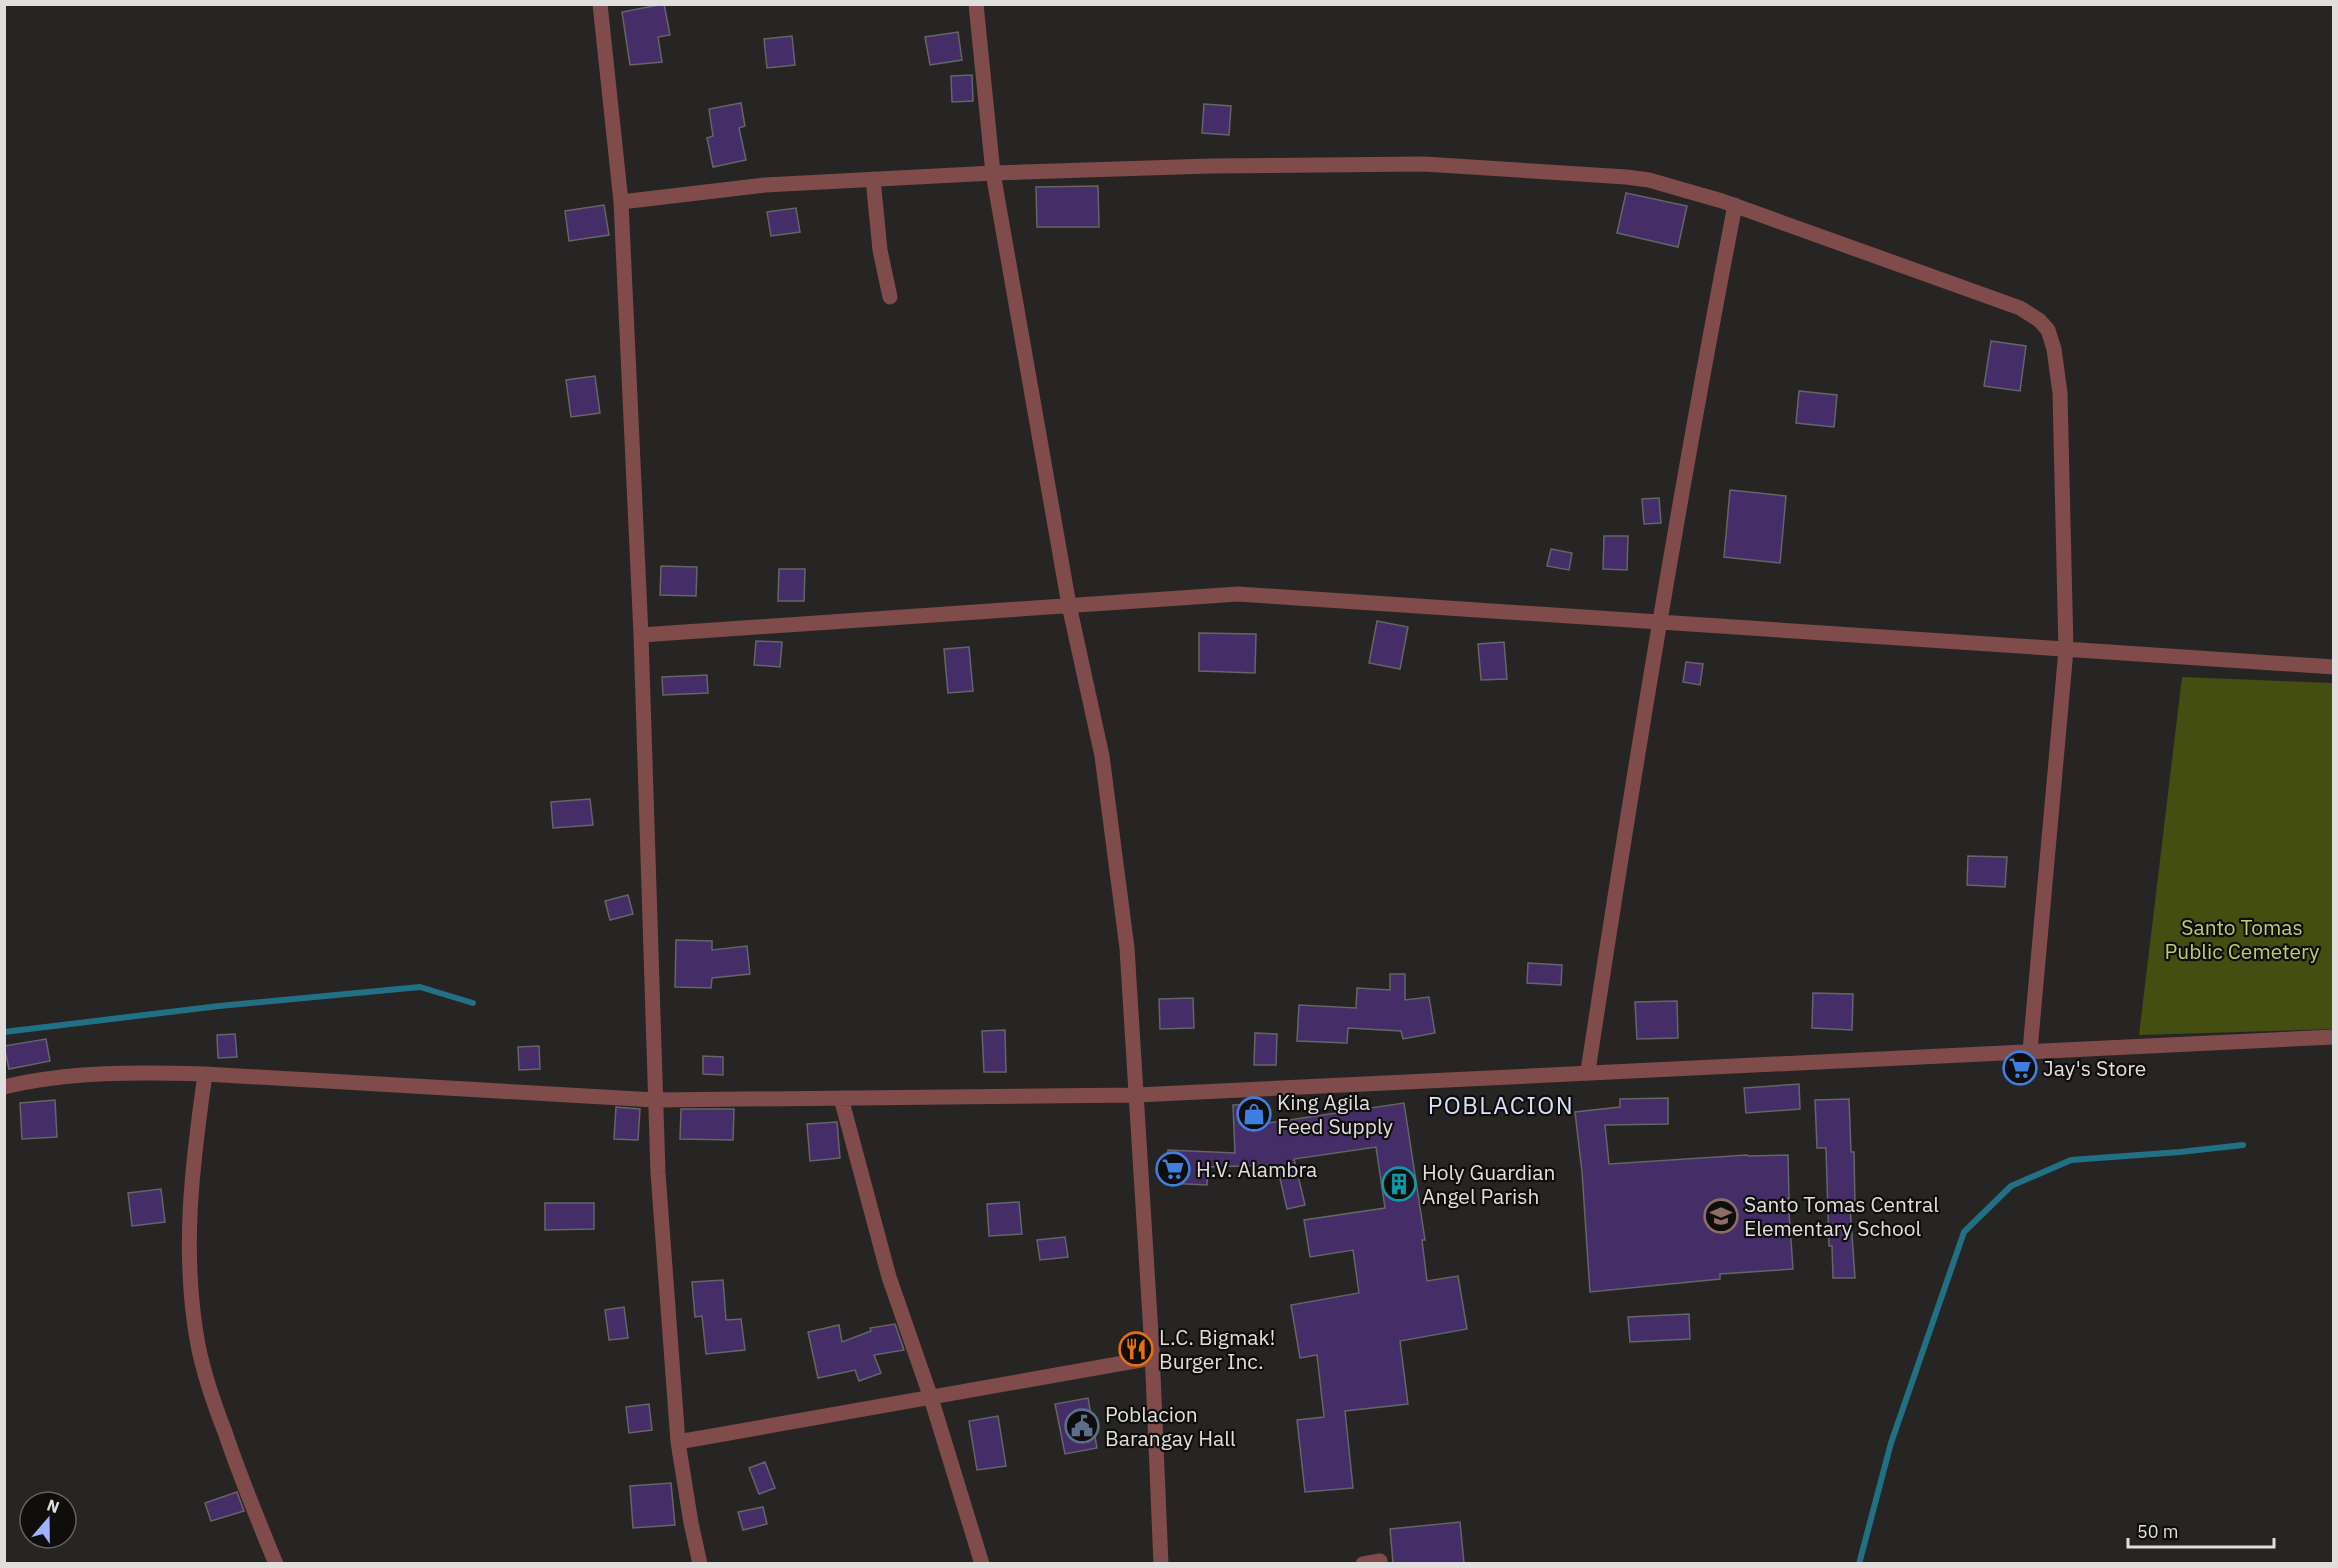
<svg xmlns="http://www.w3.org/2000/svg" width="2338" height="1568" font-family="'IBM Plex Sans',sans-serif">
<style>
.green{fill:#444e10}
.lines{fill:none;stroke-linecap:round;stroke-linejoin:round}
.stream{stroke:#227084;stroke-width:6}
.building{fill:#452e68;stroke:#656467;stroke-width:1.5}
.minor{stroke:#804b4b;stroke-width:15}
.labels{text-anchor:middle;dominant-baseline:central;stroke-width:4.5;stroke-linejoin:round;paint-order:stroke}
.park-label{font-size:21px;fill:#bace69;stroke:#0f0e0d}
.poi-label{font-size:21px;fill:#e0dfdd;stroke:#0f0e0d;text-anchor:start}
.quarter-label{font-size:24px;letter-spacing:1.5px;fill:#d9e0fd;stroke:#0f0e0d}
</style>
<rect width="100%" height="100%" fill="#262523"/>
<path class="green" d="M2182,677L2333,683V1029L2139,1035Z"/>
<g class="lines">
<path class="stream" d="M4,1032L219,1006L420,987L473,1003
M1859,1564L1891,1443L1964,1232L2011,1186L2071,1160L2180,1152L2243,1145"/>
</g>
<path class="building" d="M664,4L670,35L658,37L662,62L630,65L622,12Z
M958,32L962,60L930,65L925,37Z
M792,36L795,65L767,68L764,39Z
M972,75L973,101L952,102L951,76Z
M741,103L745,126L739,128L746,160L713,167L707,138L713,136L709,109Z
M1204,104L1231,106L1229,135L1202,133Z
M1098,186L1099,227H1037L1036,187Z
M1626,193L1687,206L1678,247L1617,233Z
M604,205L609,235L569,241L565,211Z
M796,208L800,232L771,236L767,212Z
M1991,341L2026,346L2020,391L1984,386Z
M595,376L600,413L571,417L566,380Z
M1799,391L1837,395L1834,427L1796,423Z
M1730,490L1786,496L1780,563L1724,557Z
M1659,498L1661,523L1644,524L1642,499Z
M1604,536H1628L1627,570L1603,569Z
M1551,549L1572,553L1569,570L1547,566Z
M661,566L697,567L696,596L660,595Z
M779,569H805L804,601H778Z
M1377,621L1408,627L1400,669L1369,663Z
M1199,633L1256,634L1255,673L1199,671Z
M756,641L782,642L780,667L754,665Z
M1504,642L1507,679L1481,680L1478,644Z
M969,647L973,691L948,693L944,649Z
M1686,662L1703,664L1700,685L1683,682Z
M707,675L708,693L663,695L662,677Z
M590,799L593,825L553,828L551,802Z
M1968,856L2007,857L2005,887L1967,885Z
M628,895L633,914L610,920L605,901Z
M676,940L712,941V950L747,946L750,974L712,978L711,988L675,987Z
M1528,963L1562,965L1561,985L1527,983Z
M1390,974H1405V1000L1429,997L1435,1033L1403,1039L1401,1031L1348,1028L1347,1043L1297,1041L1299,1005L1356,1008L1357,988L1390,990Z
M1813,993L1853,994L1852,1030L1812,1028Z
M1193,998L1194,1028L1160,1029L1159,999Z
M1677,1001L1678,1038L1637,1039L1635,1002Z
M1005,1030L1006,1072H984L982,1031Z
M1255,1033L1277,1034L1276,1065H1254Z
M235,1034L237,1057L218,1058L217,1035Z
M46,1039L50,1061L9,1069L4,1046Z
M539,1046L540,1069L519,1070L518,1047Z
M703,1056L723,1057V1075L703,1074Z
M1799,1084L1800,1109L1746,1113L1744,1088Z
M1668,1098V1124L1605,1125L1609,1164L1747,1155L1748,1156L1788,1155L1789,1198H1788L1793,1269L1720,1274V1279L1590,1292L1582,1172L1575,1112L1620,1107V1099Z
M1849,1099L1851,1152H1854L1855,1206L1850,1207L1855,1278H1833L1832,1246H1829L1826,1148H1817L1815,1100Z
M55,1100L57,1137L22,1139L20,1103Z
M1404,1103L1425,1240H1422L1427,1281L1458,1276L1467,1329L1400,1341L1408,1404L1345,1411L1353,1488L1305,1492L1297,1420L1324,1417L1317,1355L1300,1358L1291,1305L1359,1293L1353,1250L1310,1257L1304,1220L1385,1208L1376,1147L1294,1159L1305,1205L1287,1209L1277,1165L1208,1167L1207,1185L1166,1183L1168,1150L1235,1153L1233,1105L1267,1104L1268,1123Z
M616,1107L640,1109L638,1140L614,1139Z
M681,1109H734L733,1140L680,1139Z
M837,1122L840,1158L810,1161L807,1124Z
M161,1189L165,1222L132,1226L128,1193Z
M1019,1202L1022,1234L989,1236L987,1204Z
M545,1203H594V1229L545,1230Z
M1065,1237L1068,1257L1040,1260L1037,1240Z
M723,1280L726,1320L741,1319L745,1350L706,1354L702,1316L695,1317L692,1282Z
M624,1307L628,1338L609,1340L605,1310Z
M1689,1314L1690,1339L1630,1342L1628,1317Z
M895,1324L904,1350L874,1355L881,1373L859,1381L855,1370L818,1378L808,1332L839,1325L842,1342L871,1331L870,1328Z
M1088,1398L1097,1448L1065,1454L1055,1404Z
M649,1404L652,1430L629,1433L626,1407Z
M998,1416L1006,1466L977,1470L969,1421Z
M765,1462L775,1488L759,1494L749,1468Z
M671,1483L675,1525L633,1528L630,1486Z
M237,1492L244,1511L211,1521L205,1503Z
M763,1507L767,1524L743,1530L738,1512Z
M1460,1522L1464,1563H1393L1390,1529Z"/>
<g class="lines">
<path class="minor" d="M600,4L621,202L641,635L658,1173L678,1442L691,1523L700,1564
M976,4L993,173L1069,605L1102,756L1127,948L1152,1350L1161,1564
M873,179L880,250L890,297
M621,202L765,185L993,173L1210,166L1424,164L1626,177L1649,180L1722,201L2020,308L2039,320L2048,330L2054,349L2060,393L2066,650L2030,1050
M641,635L1238,594L2334,667
M1588,1071C1632,782 1679,493 1735,205
M4,1087C69,1071 139,1072 205,1074
M841,1098L889,1277L931,1398L982,1564
M678,1442L1152,1358
M276,1564C258,1520 240,1477 225,1432C214,1404 204,1375 198,1345C181,1253 192,1166 205,1074L655,1100L1137,1095L2334,1037
M1363,1564L1380,1561"/>
</g>
<defs>
<symbol id="supermarket-ring" viewBox="-11 -11 22 22"><circle r="9.5" fill="#0f0e0d" stroke="#3f7fe0" stroke-width="1.5"/><path d="M-6-5.5h2.5l.6 2H6L4.5 2H-2.5L-4.4-4H-6ZM-1.5 3.2a1.3 1.3 0 1 0 .1 0ZM3 3.2a1.3 1.3 0 1 0 .1 0Z" fill="#3f7fe0"/></symbol>
<symbol id="shop-ring" viewBox="-11 -11 22 22"><circle r="9.5" fill="#0f0e0d" stroke="#3f7fe0" stroke-width="1.5"/><path d="M-5-2.5h2.3a2.7 3.5 0 0 1 5.4 0H5L5.5 6h-11ZM-1.5-2.5h3a1.5 2.3 0 0 0-3 0Z" fill="#3f7fe0"/></symbol>
<symbol id="building-ring" viewBox="-11 -11 22 22"><circle r="9.5" fill="#0f0e0d" stroke="#0f9aa8" stroke-width="1.5"/><path d="M-4-6H4V6H1V3H-1V6H-4ZM-2.5-4.3h1.7v1.8h-1.7ZM.8-4.3h1.7v1.8H.8ZM-2.5-1h1.7V.8h-1.7ZM.8-1h1.7V.8H.8Z" fill="#0f9aa8"/></symbol>
<symbol id="school-ring" viewBox="-11 -11 22 22"><circle r="9.5" fill="#0f0e0d" stroke="#8d6e63" stroke-width="1.5"/><path d="M0-5L7-2L0 1L-7-2ZM-4 1L0 2.5L4 1V4Q0 6-4 4Z" fill="#8d6e63"/></symbol>
<symbol id="restaurant-ring" viewBox="-11 -11 22 22"><circle r="9.5" fill="#0f0e0d" stroke="#e8710a" stroke-width="1.5"/><path d="M-5-6h1v4h1v-4h1v4h1v-4h1v5L-1.5 .5V6h-2V.5L-5-1ZM5-6V6H3V1.5H1.5Q1.5-4 5-6Z" fill="#e8710a"/></symbol>
<symbol id="civic-ring" viewBox="-11 -11 22 22"><circle r="9.5" fill="#0f0e0d" stroke="#5c6f8a" stroke-width="1.5"/><path d="M-.6-6.5H3V-4.5H.6V-3L4-1V1h2V6H-6V1h2V-1L-.6-3ZM-1.2 2.5V6h2.4V2.5Z" fill="#5c6f8a"/></symbol>
</defs>
<g fill-rule="evenodd">
<use href="#supermarket-ring" x="2001" y="1049" width="38" height="38"/>
<use href="#shop-ring" x="1235" y="1095" width="38" height="38"/>
<use href="#supermarket-ring" x="1154" y="1150" width="38" height="38"/>
<use href="#building-ring" x="1380" y="1165" width="38" height="38"/>
<use href="#school-ring" x="1702" y="1197" width="38" height="38"/>
<use href="#restaurant-ring" x="1117" y="1330" width="38" height="38"/>
<use href="#civic-ring" x="1063" y="1407" width="38" height="38"/>
</g>
<g class="labels">
<g class="park-label">
<text x="2242" y="927">Santo Tomas<tspan x="2242" dy="24">Public Cemetery</tspan></text>
</g>
<g class="poi-label">
<text x="2043" y="1068">Jay's Store</text>
<text x="1277" y="1102">King Agila<tspan x="1277" dy="24">Feed Supply</tspan></text>
<text x="1196" y="1169">H.V. Alambra</text>
<text x="1422" y="1172">Holy Guardian<tspan x="1422" dy="24">Angel Parish</tspan></text>
<text x="1744" y="1204">Santo Tomas Central<tspan x="1744" dy="24">Elementary School</tspan></text>
<text x="1159" y="1337">L.C. Bigmak!<tspan x="1159" dy="24">Burger Inc.</tspan></text>
<text x="1105" y="1414">Poblacion<tspan x="1105" dy="24">Barangay Hall</tspan></text>
</g>
<g class="quarter-label">
<text x="1501" y="1105">POBLACION</text>
</g>
</g>
<rect width="2338" height="1568" fill="none" stroke="#e0dfdd" stroke-width="12"/>
<g transform="translate(48 1520) rotate(20)"><circle r="28" fill="#0f0e0d" stroke="#636260" stroke-width="1.5"/>
<path d="M0-4.5L10 22L0 15L-10 22Z" fill="#a2b2fd"/>
<text y="-9" font-size="16" font-weight="bold" text-anchor="middle" fill="#e0dfdd">N</text>
</g>
<path d="M2128 1538v9h146v-9" fill="none" stroke="#e0dfdd" stroke-width="3"/>
<text x="2137" y="1538" font-size="18" fill="#e0dfdd" stroke="#0f0e0d" stroke-width="4.5" paint-order="stroke">50 m</text>
</svg>
